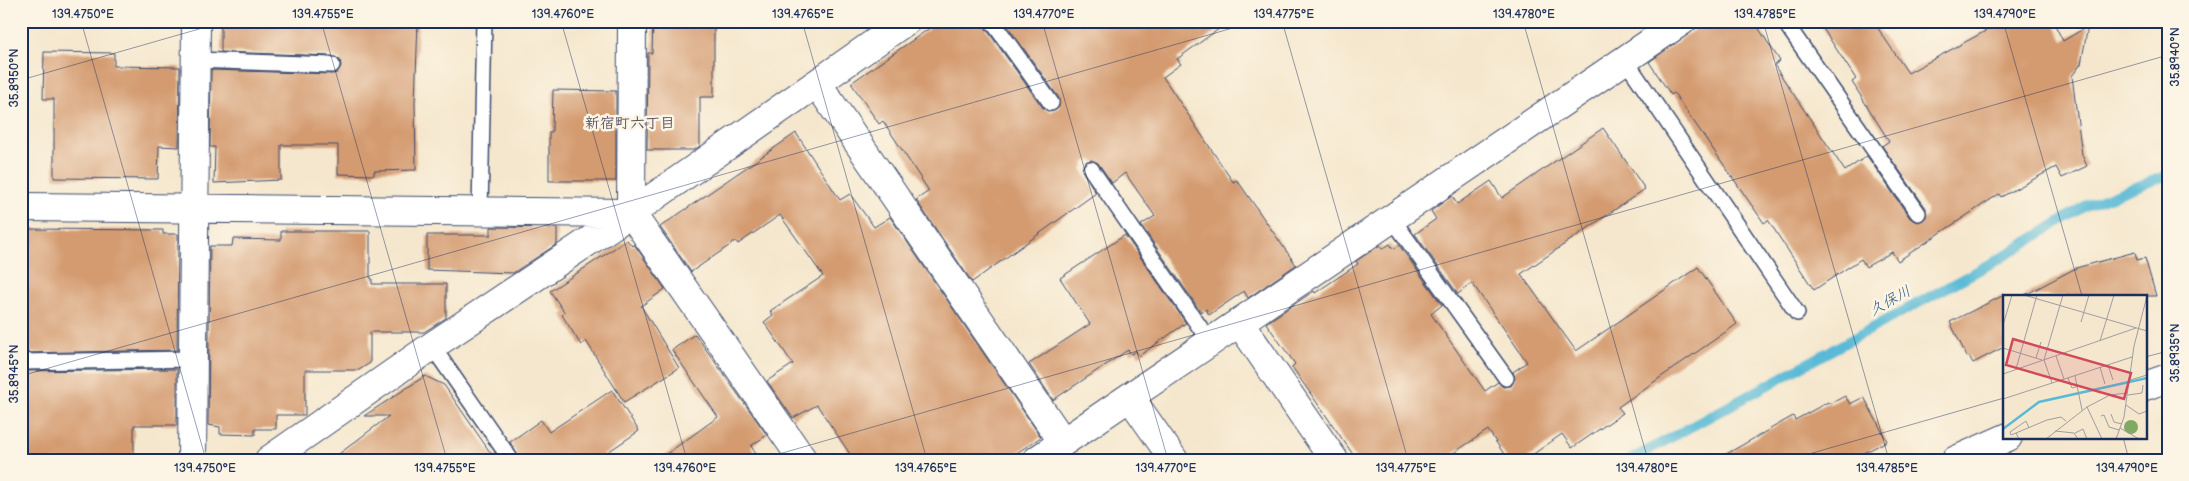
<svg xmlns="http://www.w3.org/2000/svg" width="2189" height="481" font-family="'Balsamiq Sans','Klee One',sans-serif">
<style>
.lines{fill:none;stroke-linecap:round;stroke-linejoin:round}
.stream{stroke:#58bad6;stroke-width:10}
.building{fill:#d49b71}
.service-casing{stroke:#3c4b6f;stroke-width:18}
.minor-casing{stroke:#3c4b6f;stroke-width:30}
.tertiary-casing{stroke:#3c4b6f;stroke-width:30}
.service{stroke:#fff;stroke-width:15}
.minor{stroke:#fff;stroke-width:28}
.tertiary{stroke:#fff;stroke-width:28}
.ticks{fill:none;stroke:#1b2f5e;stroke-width:1;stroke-opacity:0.45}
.labels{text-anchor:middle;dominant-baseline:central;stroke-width:5;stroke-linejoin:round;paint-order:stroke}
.neighbourhood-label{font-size:15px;font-weight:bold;fill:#5c5565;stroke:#fcf5e5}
.water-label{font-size:15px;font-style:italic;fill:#2d5982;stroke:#fcf5e5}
.inset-river{fill:none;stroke:#58bad6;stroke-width:2.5}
.inset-road{fill:none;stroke:#9e9da1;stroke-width:1}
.view{fill:#d1495b;fill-opacity:0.15;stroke:#d1495b;stroke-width:2.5}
.inset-edge{fill:none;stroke:#1b2f5e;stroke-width:2.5}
.neatline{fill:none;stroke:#1b2f5e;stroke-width:2}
.ticks-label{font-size:12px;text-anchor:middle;fill:#1b2f5e}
</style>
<rect width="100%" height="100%" fill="#fcf5e5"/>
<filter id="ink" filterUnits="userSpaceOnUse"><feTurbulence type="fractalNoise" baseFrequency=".02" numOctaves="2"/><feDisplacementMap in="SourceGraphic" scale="10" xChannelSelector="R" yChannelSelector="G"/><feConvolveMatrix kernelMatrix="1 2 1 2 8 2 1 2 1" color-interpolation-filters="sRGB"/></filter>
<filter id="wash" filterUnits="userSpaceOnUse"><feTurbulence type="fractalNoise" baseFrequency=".0096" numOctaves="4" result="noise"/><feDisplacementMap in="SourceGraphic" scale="20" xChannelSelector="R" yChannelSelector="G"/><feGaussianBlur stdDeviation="1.12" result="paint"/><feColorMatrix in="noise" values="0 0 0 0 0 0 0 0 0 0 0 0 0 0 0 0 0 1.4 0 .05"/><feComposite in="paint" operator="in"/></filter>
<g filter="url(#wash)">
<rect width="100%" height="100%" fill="#f5e7cd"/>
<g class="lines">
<path class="stream" d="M1630,460L2001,258L2085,206L2168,175"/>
</g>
<g id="blocks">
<path class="building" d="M221,21H418L415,103L416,170L374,171V175L338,174V145H281V180L214,183L215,147H210L211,70L332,74L337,73L341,66L340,60L332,56L221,52Z
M653,21H714V97H700V146L694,150H647L648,53H652Z
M940,21H983L984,26L1043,108L1051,112L1059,107V98L1004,21H1230L1177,59L1181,64L1163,77L1233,182L1237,180L1296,265L1248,298L1244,291L1209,315L1206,309L1201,312L1141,225L1155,216L1125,173L1112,183L1098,163L1091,160L1085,162L1082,170L1096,193L972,282L916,200L929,191L883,121L879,124L851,83Z
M1706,21H1754L1780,61L1774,65L1845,171L1867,156L1910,218L1918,222L1926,217V208L1882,146L1889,141L1852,82L1856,79L1818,21H1873L1908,73L2004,21H2053L2063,41L2088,26L2081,64L2072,76L2082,155L2087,166L2062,178L2056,167L2001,197L1999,194L1898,261L1892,252L1866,267L1861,259L1814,290L1768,220L1764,223L1674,93L1671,95L1649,62Z
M44,52L114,53V66L180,67L179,147L159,146L158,179L54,178V99H43Z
M553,90L616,91V181H549V132H552Z
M1603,128L1645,189L1521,274L1576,351L1698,267L1737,324L1618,407L1623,413L1572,448L1562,434L1525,460H1508L1488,430L1443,460H1357L1292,367L1295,364L1266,323L1314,291L1315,293L1358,264L1356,261L1380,245L1382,249L1390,244L1393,249L1399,245L1442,305L1431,314L1485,391L1498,382L1503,387L1511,386L1515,378L1513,372L1527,362L1472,283L1458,294L1415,234L1436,219L1431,211L1452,196L1457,204L1491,181L1502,198Z
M796,133L840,200L850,194L874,227L890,217L1041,437L1006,460H854L817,405L793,418L767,381L793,364L764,322L773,315L770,311L823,276L780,215L738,244L736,241L691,272L660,227Z
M491,227L557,228V244L513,273L427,270V235H491Z
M26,229L163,230V234H178L177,350L21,353V246H26Z
M281,231H370V278H372V284H446V318L424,332H370V363L359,370H305V415H276V429H255V435L220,434V427L208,425L210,246H232L233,239L281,240Z
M1125,235L1186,323L1139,356L1136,351L1131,354L1128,350L1053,400L1029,364L1090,324L1060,278Z
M627,240L632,246L634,244L665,289L641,306L679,368L624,402L586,341L581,345L562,315L565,313L550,291Z
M2135,252L2137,260L2145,258L2156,296H2023L2076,268Z
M2004,295V347L1973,363L1969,356L1967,357L1950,322Z
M695,334L767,435L751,446L760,460H658L718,417L672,350Z
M177,369V425H134V460H21V371Z
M425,376L444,385L492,455L495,453L499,460H331L389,416H364Z
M612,390L639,431L596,460H520L510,442L541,420L549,432Z
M1845,396L1850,404L1864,397L1887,441L1851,460H1716L1793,416L1795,420L1828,402L1830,404Z"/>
</g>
</g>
<g filter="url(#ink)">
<use href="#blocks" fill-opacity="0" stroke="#3c4b6f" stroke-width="1"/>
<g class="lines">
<defs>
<path id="service" d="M992,21L1051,103
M1784,21L1918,213
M196,60L332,65
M1626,61L1797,313
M1091,169L1210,342
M480,210L484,21
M1391,217L1506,378
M432,346L511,460
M21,362L193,359"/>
<path id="minor" d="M632,21L631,213L803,460
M817,83L1063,442
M21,207L631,213
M1240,323L1334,460
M1130,397L1174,460
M192,460L196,21
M269,460L432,346L631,213L906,21
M1037,460L1682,21"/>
<path id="tertiary" d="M2145,386L2168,378
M1956,460L2008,437"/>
</defs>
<use href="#service" class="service-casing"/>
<use href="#minor" class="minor-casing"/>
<use href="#tertiary" class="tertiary-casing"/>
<use href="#service" class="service"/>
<use href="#minor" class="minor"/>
<use href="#tertiary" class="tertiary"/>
</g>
</g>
<path class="ticks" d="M81,21L206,460M321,21L447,460M561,21L687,460M802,21L927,460M1042,21L1168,460M1282,21L1408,460M1523,21L1648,460M1763,21L1889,460M2003,21L2082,296M21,80L227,21M2145,357L2168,351M21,376L1257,21M2123,437L2129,460M758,460L2168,55M1788,460L2004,398"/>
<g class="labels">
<g class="neighbourhood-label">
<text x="630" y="123">新宿町六丁目</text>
</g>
<g class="water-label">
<text transform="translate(1890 301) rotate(-29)">久保川</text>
</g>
</g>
<g transform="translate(2003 295)">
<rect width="144" height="144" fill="#f5e7cd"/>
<path d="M121 132a7 7 0 1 1 14 0a7 7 0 1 1-14 0Z" fill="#7faa62"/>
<path class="inset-river" d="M0,134L36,107L144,83"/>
<path class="inset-road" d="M21,0L144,36M78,27L86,0M0,30L9,0M97,46L111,0M0,53L39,65M53,61L61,84M33,63L38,47M105,70L110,85M97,72L102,89M13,74L34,0M0,79L133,33M72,81L79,115M65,83L69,93L76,91M127,85L144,80M49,88L41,65L60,0M125,100L139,98L140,90M0,104L129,62M123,110L136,119L144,116M84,112L99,144M108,119L111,127L119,129M98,121L101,120L106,132L116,135M117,133L136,144M52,136L71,138L75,144M13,138L8,140L7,137L23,126L26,133M72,138L80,134L84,144M16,144L13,138L44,125L58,122L63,126M43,144L84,112L107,100L124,98M113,144L121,122L131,51L144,1"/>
<path class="view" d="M10,44L128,78L121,104L3,70Z"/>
<rect width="144" height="144" class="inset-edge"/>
</g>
<rect width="2189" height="481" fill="none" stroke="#fcf5e5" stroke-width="55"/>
<rect x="28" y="28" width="2134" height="426" class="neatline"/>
<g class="ticks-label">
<text x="83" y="18">139.4750°E</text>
<text x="323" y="18">139.4755°E</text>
<text x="563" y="18">139.4760°E</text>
<text x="803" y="18">139.4765°E</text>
<text x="1044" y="18">139.4770°E</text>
<text x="1284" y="18">139.4775°E</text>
<text x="1524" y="18">139.4780°E</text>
<text x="1765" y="18">139.4785°E</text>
<text x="2005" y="18">139.4790°E</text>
<text transform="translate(2175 57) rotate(-90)" y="4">35.8940°N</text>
<text transform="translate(14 78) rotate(-90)" y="4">35.8950°N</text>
<text transform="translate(2175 353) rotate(-90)" y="4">35.8935°N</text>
<text transform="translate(14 374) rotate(-90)" y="4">35.8945°N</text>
<text x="205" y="472">139.4750°E</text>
<text x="445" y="472">139.4755°E</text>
<text x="685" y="472">139.4760°E</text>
<text x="926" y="472">139.4765°E</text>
<text x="1166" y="472">139.4770°E</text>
<text x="1406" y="472">139.4775°E</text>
<text x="1647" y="472">139.4780°E</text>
<text x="1887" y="472">139.4785°E</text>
<text x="2127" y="472">139.4790°E</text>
</g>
</svg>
